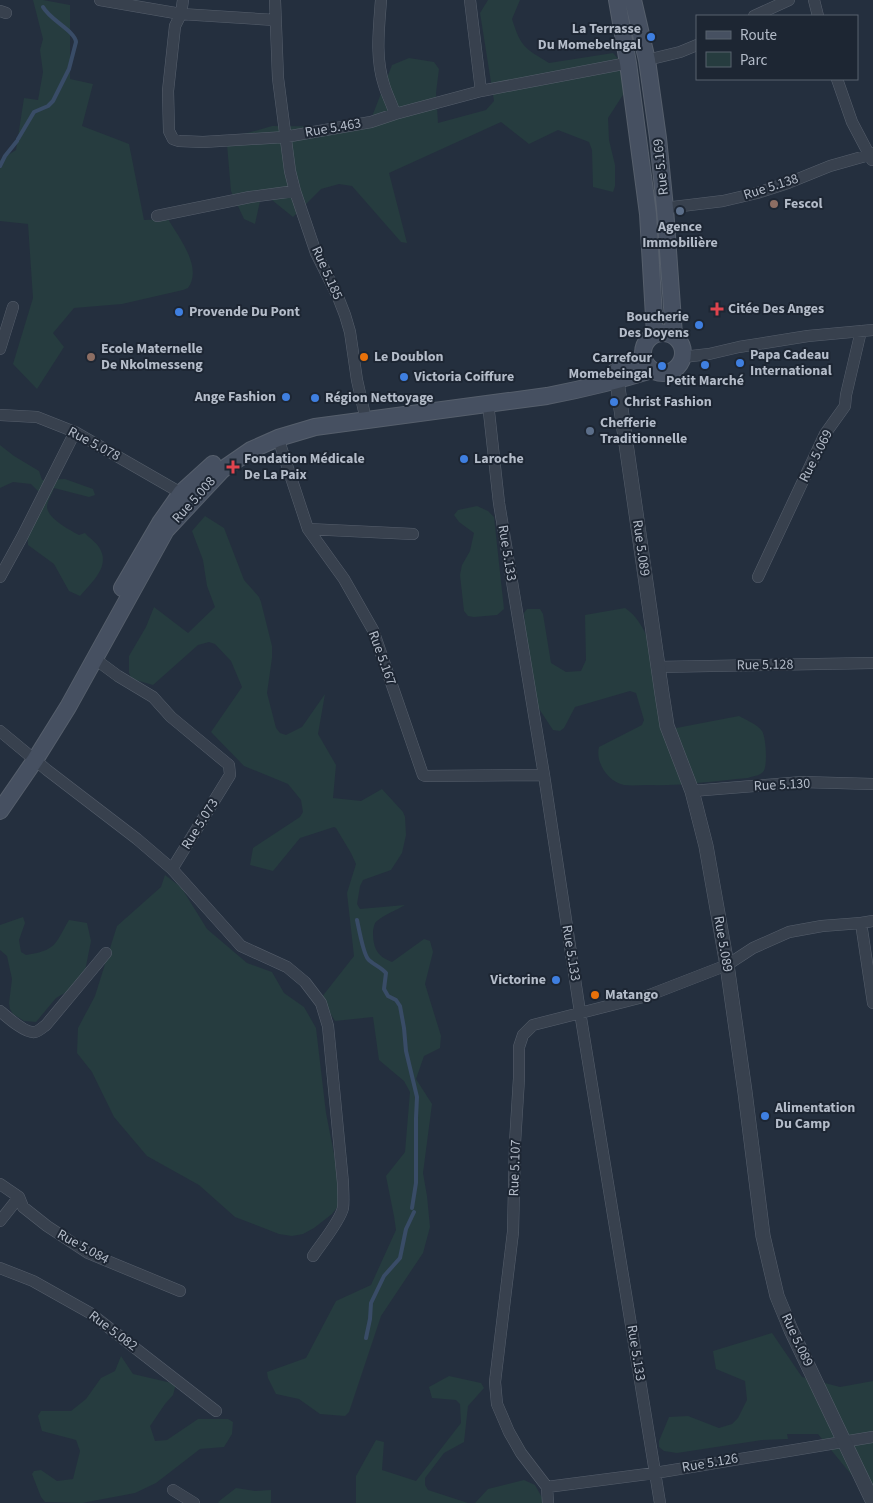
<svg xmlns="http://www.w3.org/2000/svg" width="873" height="1503" font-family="'Source Sans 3',sans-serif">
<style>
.green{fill:#263c3f}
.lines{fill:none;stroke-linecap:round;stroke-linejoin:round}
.stream{stroke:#394c67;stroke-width:4}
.minor-casing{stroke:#565f6c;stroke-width:12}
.tertiary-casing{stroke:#565f6c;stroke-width:15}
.secondary-casing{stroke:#565f6c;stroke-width:18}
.minor{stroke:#38414e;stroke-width:11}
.tertiary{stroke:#38414e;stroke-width:14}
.secondary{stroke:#465061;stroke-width:16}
.shop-dot{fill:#3f7fe0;stroke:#1d2633;stroke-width:2}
.education-dot{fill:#8d6e63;stroke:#1d2633;stroke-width:2}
.service-dot{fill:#5c6f8a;stroke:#1d2633;stroke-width:2}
.health-dot{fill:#e0444e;stroke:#1d2633;stroke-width:2}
.food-dot{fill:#e8710a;stroke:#1d2633;stroke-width:2}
.labels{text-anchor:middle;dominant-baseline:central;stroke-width:4;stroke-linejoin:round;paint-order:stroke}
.poi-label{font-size:14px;font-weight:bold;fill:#b4bcc9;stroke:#1d2633;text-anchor:start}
.street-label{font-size:14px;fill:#b4bcc9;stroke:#1d2633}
</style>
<rect width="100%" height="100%" fill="#242f3e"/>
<path class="green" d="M33,0H43L70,5V79L93,84L82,126L129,144L144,220L168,219C179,238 203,267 188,288L183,290L122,304L74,308L53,333L64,347L37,389L13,364L33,298L28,224L0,221V160L16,150L24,98L38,100L43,72L40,50L43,39Z
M488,0H520L512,19C521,48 525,48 549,63L613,53L621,62L630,84L608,118L609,140L615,165V186L613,192L593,187L592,150L589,142L558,130L529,144L501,122L389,173L407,243L401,242L352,186L339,184L321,189L293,217L262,192L255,224L244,219L231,191L227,144L230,138L272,126L368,127L392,65L409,58L434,62L439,69L436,93L438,123L486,110L494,101L480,13Z
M0,445L14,456L39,471L42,480L65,479L93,489L95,495L89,497L54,488C52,494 47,501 47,507C48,519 70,530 79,535L85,533C89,538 99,544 101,551C109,568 90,584 80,596L69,591L54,564L28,545L27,527L40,493L31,484L13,482L0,488Z
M477,506L488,511L494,517L504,609L497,615L474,617L468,616L464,611L460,575L462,565L470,551L474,533L459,522L454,515L458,510Z
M205,516L224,528L244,580L259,597L261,602L272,646V658L267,693L276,728L280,733L286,735L302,727L325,694L318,734L336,765L333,798L361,801L382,789L403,812L405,817L406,835L402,853L391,870L363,880L360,886L357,904L360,909L405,905C397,910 385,914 377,921C374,923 374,927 373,931C373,947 376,956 392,962L424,939L430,941L433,952L425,984L441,1036L440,1048L424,1056L416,1079L432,1104L423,1173L427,1196L430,1227L423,1253L381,1316L349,1412L345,1416L320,1414L299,1399L276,1394L268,1378L267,1372L306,1358L336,1301L371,1285L396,1230L394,1216L386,1176L405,1152L410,1092L404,1081L379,1060L373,1017L335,1021L321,998L354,956L347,893L356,864L351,853L336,828L334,827L300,838L273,871L250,865L253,848L300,817L303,812L301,800L288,784L244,766L211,732L242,687L231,661L215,644L209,642L198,645L153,685L132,679L129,673V656L146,627L154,607L188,633L215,607L207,586L203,560L192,531Z
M625,608C655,627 664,696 671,729L739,716C746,720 757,724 762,731C766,737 768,767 763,772C759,776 753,776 748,778C715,781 681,786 648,785C640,785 632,786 624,785C608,782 595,762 599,747L642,725L644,720L636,693L630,691L575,707L564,728L560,731L553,730L530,695L524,613L527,609H540L543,614L551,663L566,672L581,671L586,660L585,615Z
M165,875L181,887L207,929L247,963L272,972L284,993L304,1007L316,1028L326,1113L343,1200L332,1214L314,1228L303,1234L292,1236L279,1234L235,1217L199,1185L147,1156L114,1117L92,1072L77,1053L78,1028L95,996L117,926L161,887Z
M23,917L25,923L19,940L21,952L26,955C56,950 54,946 69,920L87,923L91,941L85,971L77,986L56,998L36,1022L24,1021L13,1014L10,1009L9,1003L12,979L7,956L0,950V925Z
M772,1333L802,1377L840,1387L873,1381V1501L818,1434H787L788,1439L762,1440L677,1453L664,1451L659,1447V1441L669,1417L688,1416L719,1428L732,1424L738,1418L747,1400L745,1381L716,1369L713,1351Z
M121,1356L133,1374L176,1384L173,1395L165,1404L150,1426L155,1441L167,1440L198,1419H228L233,1422L232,1434L224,1447L200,1449L156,1483L135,1493L82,1503L45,1502L41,1497L32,1474L34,1471L41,1470L57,1481L73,1479L80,1451L76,1440L42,1431L38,1416L41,1411H71L86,1399L101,1378L115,1371Z
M449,1376L481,1383L484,1388L468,1406L464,1442L444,1453L425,1478V1485L428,1490L468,1503H356V1476L376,1440L384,1442L382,1470L416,1481L461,1423L460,1404L456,1400L432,1398L429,1387Z
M524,1480L535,1485L545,1503H475L488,1489Z
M236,1488L255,1491L271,1490V1503H219L218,1502Z"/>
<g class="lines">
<path class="stream" d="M18,139L34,112L48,106L53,101L69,69L76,42C75,31 50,20 43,7
M0,166L5,156L17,141
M357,920C359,929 363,953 368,959C372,964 381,967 386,973L384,989L388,996L396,1000L400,1006L404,1028L406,1051L417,1097L416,1118V1183L412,1208
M366,1338L370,1319L371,1303L384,1276L400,1258L406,1229L414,1212"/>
<defs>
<path id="minor" d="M100,0L181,14L275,20
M183,0L181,14L175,26L168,91L169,131L173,139L179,141L203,142L285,137L371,122L395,114L481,91L628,63
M275,0L278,78L290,171L295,191L316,253L338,297L345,315L350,332L357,380L364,411
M381,0C379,28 375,57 384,85C387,95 392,104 395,114
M470,0L481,91
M814,0L818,16
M0,11L6,13
M754,16L789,0
M647,60L680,52L697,45
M837,79L852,122L872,160
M665,208L723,201L757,193L788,183L830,166L869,155L873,153
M157,216L250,197L295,191
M0,349L13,307
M683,357L709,354L739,347L808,336L873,330
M488,403L499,503L544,775L580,1012L660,1503
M0,415L37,417L75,432L181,493
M278,438L308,529L344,579L373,630L423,775L425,776L544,775
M308,529L413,534
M0,577L22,537L75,432
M758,577L825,434L845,406L846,395L861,331
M657,667L873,663
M0,731L47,770L137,839L172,869L230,775L229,765L171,717L153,697L118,676L95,659
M692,791L802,782L873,784
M172,869L241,946L287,967L305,982L321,1003L328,1026L343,1183C343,1191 344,1200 343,1208C340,1221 321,1244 313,1256
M861,923L873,1003
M0,1011C7,1017 26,1034 35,1032C39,1031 43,1027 46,1025L106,953
M0,1184L19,1197L23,1207L47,1226L88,1253L180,1291
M0,1221L19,1197
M0,1268L33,1281L90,1313L216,1411
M547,1487L655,1473L873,1437
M173,1490L194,1503
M548,1503L547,1487L521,1453L509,1432L497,1404L495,1382L513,1232L515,1143L519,1078V1047L523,1035L533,1025L647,996L727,965L753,948L789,932L822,926L861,923L873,921"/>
<path id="tertiary" d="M614,371L617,381L662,694L667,726L692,791L706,846L727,965L745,1092L763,1236L777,1296L791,1330L873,1502"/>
<path id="secondary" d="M617,0L628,63L648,214L655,334
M633,0L647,60L658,138L665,208L674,335
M643 353a20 20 0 1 1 40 0a20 20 0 1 1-40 0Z
M618,370L644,361
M122,588L160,523L181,493L213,464
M0,811L35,760L68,707L166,530L222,470L251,450L278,438L315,427L547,396C583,389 617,381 652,370"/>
</defs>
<use href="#minor" class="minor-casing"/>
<use href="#tertiary" class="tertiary-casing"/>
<use href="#secondary" class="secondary-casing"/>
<use href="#minor" class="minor"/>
<use href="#tertiary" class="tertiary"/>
<use href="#secondary" class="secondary"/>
</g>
<g class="shop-dot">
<circle cx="651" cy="37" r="5"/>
<circle cx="179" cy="312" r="5"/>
<circle cx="699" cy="325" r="5"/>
<circle cx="740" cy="363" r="5"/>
<circle cx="705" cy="365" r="5"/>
<circle cx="662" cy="366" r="5"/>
<circle cx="404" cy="377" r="5"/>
<circle cx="286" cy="397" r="5"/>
<circle cx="315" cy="398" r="5"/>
<circle cx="614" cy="402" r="5"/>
<circle cx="464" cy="459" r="5"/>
<circle cx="556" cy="980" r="5"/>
<circle cx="765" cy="1116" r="5"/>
</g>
<g class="education-dot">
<circle cx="774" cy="204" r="5"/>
<circle cx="91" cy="357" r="5"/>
</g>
<g class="service-dot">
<circle cx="680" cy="211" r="5"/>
<circle cx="590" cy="431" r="5"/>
</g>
<g class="health-dot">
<path d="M714.5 301.5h5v5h5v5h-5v5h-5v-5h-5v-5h5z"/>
<path d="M230.5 459.5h5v5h5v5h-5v5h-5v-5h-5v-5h5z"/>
</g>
<g class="food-dot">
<circle cx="364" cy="357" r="5"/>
<circle cx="595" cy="995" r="5"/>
</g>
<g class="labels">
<g class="poi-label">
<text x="641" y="29" text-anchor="end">La Terrasse<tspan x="641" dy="16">Du Momebelngal</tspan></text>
<text x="784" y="204">Fescol</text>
<text x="680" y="227" text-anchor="middle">Agence<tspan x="680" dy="16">Immobilière</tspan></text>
<text x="728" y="309">Citée Des Anges</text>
<text x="189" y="312">Provende Du Pont</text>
<text x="689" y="317" text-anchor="end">Boucherie<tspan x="689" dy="16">Des Doyens</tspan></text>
<text x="101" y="349">Ecole Maternelle<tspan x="101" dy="16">De Nkolmesseng</tspan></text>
<text x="750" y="355">Papa Cadeau<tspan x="750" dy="16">International</tspan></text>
<text x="374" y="357">Le Doublon</text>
<text x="652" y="358" text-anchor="end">Carrefour<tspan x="652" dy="16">Momebeingal</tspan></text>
<text x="414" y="377">Victoria Coiffure</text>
<text x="705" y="381" text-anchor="middle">Petit Marché</text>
<text x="276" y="397" text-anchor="end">Ange Fashion</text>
<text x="325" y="398">Région Nettoyage</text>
<text x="624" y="402">Christ Fashion</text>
<text x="600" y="423">Chefferie<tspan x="600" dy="16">Traditionnelle</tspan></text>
<text x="244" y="459">Fondation Médicale<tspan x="244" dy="16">De La Paix</tspan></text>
<text x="474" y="459">Laroche</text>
<text x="546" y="980" text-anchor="end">Victorine</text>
<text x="605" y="995">Matango</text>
<text x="775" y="1108">Alimentation<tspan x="775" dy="16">Du Camp</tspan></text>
</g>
<g class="street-label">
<text transform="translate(333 128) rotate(-10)">Rue 5.463</text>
<text transform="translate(661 167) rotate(-96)">Rue 5.169</text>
<text transform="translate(771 187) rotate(-18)">Rue 5.138</text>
<text transform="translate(327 273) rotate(66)">Rue 5.185</text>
<text transform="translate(94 444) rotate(28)">Rue 5.078</text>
<text transform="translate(816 456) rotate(-63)">Rue 5.069</text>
<text transform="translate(194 500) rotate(-48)">Rue 5.008</text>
<text transform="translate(641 548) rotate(82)">Rue 5.089</text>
<text transform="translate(507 553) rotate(81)">Rue 5.133</text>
<text transform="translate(382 658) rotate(70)">Rue 5.167</text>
<text transform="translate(765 665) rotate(-1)">Rue 5.128</text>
<text transform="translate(782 785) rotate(-3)">Rue 5.130</text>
<text transform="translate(200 824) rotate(-58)">Rue 5.073</text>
<text transform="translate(723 944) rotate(80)">Rue 5.089</text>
<text transform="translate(571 953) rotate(81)">Rue 5.133</text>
<text transform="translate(515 1168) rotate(-88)">Rue 5.107</text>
<text transform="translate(83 1247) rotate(29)">Rue 5.084</text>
<text transform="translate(113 1331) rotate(37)">Rue 5.082</text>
<text transform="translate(797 1340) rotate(65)">Rue 5.089</text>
<text transform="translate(636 1353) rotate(81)">Rue 5.133</text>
<text transform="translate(710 1463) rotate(-10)">Rue 5.126</text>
</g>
</g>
<rect x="696" y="15" width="162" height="65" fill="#1d2633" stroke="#59626f"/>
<rect x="706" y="31" width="25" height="8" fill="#465061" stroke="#59626f"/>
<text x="740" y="40" font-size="15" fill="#b4bcc9">Route</text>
<rect x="706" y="52" width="25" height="15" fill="#263c3f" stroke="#59626f"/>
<text x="740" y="65" font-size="15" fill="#b4bcc9">Parc</text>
</svg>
